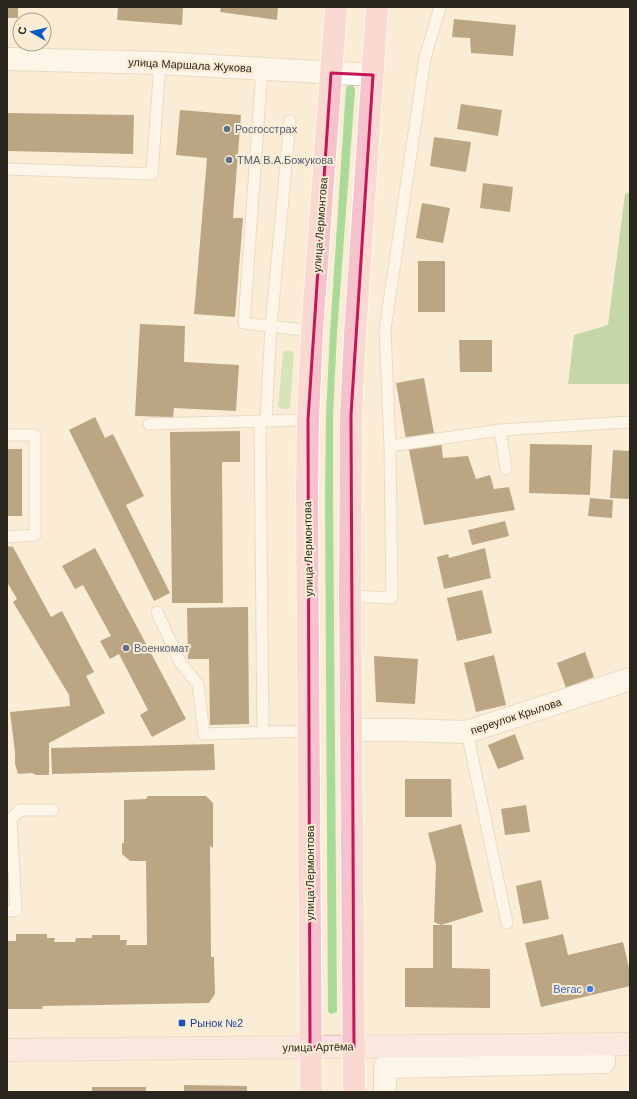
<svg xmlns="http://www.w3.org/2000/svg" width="637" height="1099" font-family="Helvetica,sans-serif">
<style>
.green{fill:#a9da97}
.forest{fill:#84bc6f}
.building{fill:#6a5021}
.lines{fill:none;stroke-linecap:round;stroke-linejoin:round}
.service-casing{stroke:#d3c4ae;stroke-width:13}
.minor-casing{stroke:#d3c4ae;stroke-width:24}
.secondary-casing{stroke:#d3c4ae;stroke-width:24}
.primary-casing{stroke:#fff;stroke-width:24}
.service{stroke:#fff;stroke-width:11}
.minor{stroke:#fff;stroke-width:22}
.secondary{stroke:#fae1e6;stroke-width:22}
.primary{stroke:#f6c2cc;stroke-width:22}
.marked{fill:none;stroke:#c2185b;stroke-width:3;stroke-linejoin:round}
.service-dot{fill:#5c6f8a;stroke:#fbecd5;stroke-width:1.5}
.shop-dot{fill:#3f7fe0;stroke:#fbecd5;stroke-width:1.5}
.transit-dot{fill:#1a4fb4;stroke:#fbecd5;stroke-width:1.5}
.labels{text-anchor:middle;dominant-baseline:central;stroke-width:4;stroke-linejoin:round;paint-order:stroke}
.street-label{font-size:11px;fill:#2b261d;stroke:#fbecd5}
.service-label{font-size:11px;fill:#4e5e75;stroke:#fbecd5;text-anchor:start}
.shop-label{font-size:11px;fill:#366cbe;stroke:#fbecd5;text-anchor:end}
.transit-label{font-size:11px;fill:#164399;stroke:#fbecd5;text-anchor:start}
</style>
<rect width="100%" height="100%" fill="#fbecd5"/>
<path class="green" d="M349,85H353L355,90L337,333L333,415V496L337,1012L330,1014L328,1011L325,496L326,415L330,333L346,88Z
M285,350L292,351L294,354L290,408C286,410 282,410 278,406L283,353Z"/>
<path class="forest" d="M630,192V384H568L574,335L608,325L625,194Z"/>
<path class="building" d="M7,7H18V18H7Z
M118,7H183L182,25L117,20Z
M221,7H278L277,20L220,12Z
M454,19L516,25L513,56L471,53L470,38L452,37Z
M461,104L502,110L498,136L457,129Z
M180,110L241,115L233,218H243L235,317L194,314L207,158L176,155Z
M7,113L134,115L133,154L7,151Z
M434,137L471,142L466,172L430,166Z
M483,183L513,187L510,212L480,208Z
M422,203L450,208L443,243L416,238Z
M418,261H445V312H418Z
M140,324L185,326L184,362L239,365L236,411L174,408L173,417L135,416Z
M459,340H492V372H460Z
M424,378L434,433L406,439L396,383Z
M95,417L105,438L113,434L144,496L126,505L170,593L154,601L69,430Z
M240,431V462H222L223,603H172L170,432Z
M441,441L443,458L468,456L476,479L490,475L494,489L509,487L515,510L424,525L409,450Z
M530,444L592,445L590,495L529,493Z
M7,449H22V516H7Z
M613,450L630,451V499L610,498Z
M590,498L613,500L612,518L588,516Z
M505,521L509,536L472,545L468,530Z
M7,546L13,547L51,617L62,611L94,672L86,676L105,713L49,743V775H36L32,773L18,774L15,764V752L10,712L70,706L69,695L13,602L17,599L7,582Z
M95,548L186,719L152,737L140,715L148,710L119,654L110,659L100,641L111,636L83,585L75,589L62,566Z
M485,548L491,578L444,589L437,557L448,554L449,558Z
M482,590L492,633L457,641L447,598Z
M248,607L249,724L210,725L209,659H188L187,608Z
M585,652L594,677L566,688L557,663Z
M494,655L506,705L476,712L464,663Z
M374,656L418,659L415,704L376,702Z
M515,734L524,759L498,769L488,745Z
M214,744L215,770L52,774L51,748Z
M405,779H451L452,817H405Z
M148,796H206L213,803V848L210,846L211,957H214L215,994L209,1003L43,1006L42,1009H7V941H16V934H47V938H55L54,942H75L76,938H92V935H120V940H127L126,945H147L146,861H130L122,854V843H124V800L146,799Z
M526,805L530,832L505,835L501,809Z
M461,824L483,912L441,925L434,922L436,864L428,833Z
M541,880L549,919L523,924L516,886Z
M433,925H452V968L490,969V1008L405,1007V968H433Z
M563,934L568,955L623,942L630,972V986L541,1007L525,943Z
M184,1085L247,1086V1092H184Z
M92,1087H146V1092H92Z"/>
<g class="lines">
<defs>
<path id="service" d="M262,68L244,323L312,331
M7,169L152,174L160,63
M266,420L271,327L290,121
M260,421L263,732
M149,424L308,420
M500,430L506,469
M7,435H35V535L7,537
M390,446L500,430L630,422
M350,596L392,598L390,446L385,330L425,58L440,7
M157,612L181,664L198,684L204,734L310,731
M467,732L507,923
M7,911H16L11,819L20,810H53"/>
<path id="minor" d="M7,59L160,63L373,75
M352,730H402L467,732L630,679
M385,1092V1067L604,1062L602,1045"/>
<path id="secondary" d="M7,1050L630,1044"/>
<path id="primary" d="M311,1092L307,495L308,420L312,331L336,7
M354,1092L350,596L351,415L355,334L377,7"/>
</defs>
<use href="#service" class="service-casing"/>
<use href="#minor" class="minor-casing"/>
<use href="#secondary" class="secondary-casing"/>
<use href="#primary" class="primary-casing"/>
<use href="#service" class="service"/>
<use href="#minor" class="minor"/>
<use href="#secondary" class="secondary"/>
<use href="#primary" class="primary"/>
</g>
<path d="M0 0H637V1099H0ZM331,73L373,75L351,415L354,1047H310L308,420Z" fill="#fbecd5" fill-opacity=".55" fill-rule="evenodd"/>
<path class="marked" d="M331,73L373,75L351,415L354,1047H310L308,420Z"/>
<g class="service-dot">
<circle cx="227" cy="129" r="4"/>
<circle cx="229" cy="160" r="4"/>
<circle cx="126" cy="648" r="4"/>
</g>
<circle class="shop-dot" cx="590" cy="989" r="4"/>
<rect class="transit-dot" x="178" y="1019" width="8" height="8" rx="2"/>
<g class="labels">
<g class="street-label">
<text transform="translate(190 65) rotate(3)">улица Маршала Жукова</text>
<text transform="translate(320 225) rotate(-86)">улица Лермонтова</text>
<text transform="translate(308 549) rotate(-91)">улица Лермонтова</text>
<text transform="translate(516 716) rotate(-18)">переулок Крылова</text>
<text transform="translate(310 873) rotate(-90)">улица Лермонтова</text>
<text transform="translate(318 1047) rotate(-1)">улица Артёма</text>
</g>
<g class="service-label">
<text x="235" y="129">Росгосстрах</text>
<text x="237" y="160">ТМА В.А.Божукова</text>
<text x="134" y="648">Военкомат</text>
</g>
<g class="shop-label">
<text x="582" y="989">Вегас</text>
</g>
<g class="transit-label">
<text x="190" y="1023">Рынок №2</text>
</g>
</g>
<rect width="637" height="1099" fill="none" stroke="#2b261d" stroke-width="16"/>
<g transform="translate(32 32) rotate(278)"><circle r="19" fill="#fbecd5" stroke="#a89d8b"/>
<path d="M0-3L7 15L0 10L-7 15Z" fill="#085bc5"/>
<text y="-6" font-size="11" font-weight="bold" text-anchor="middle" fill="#2b261d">С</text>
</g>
</svg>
